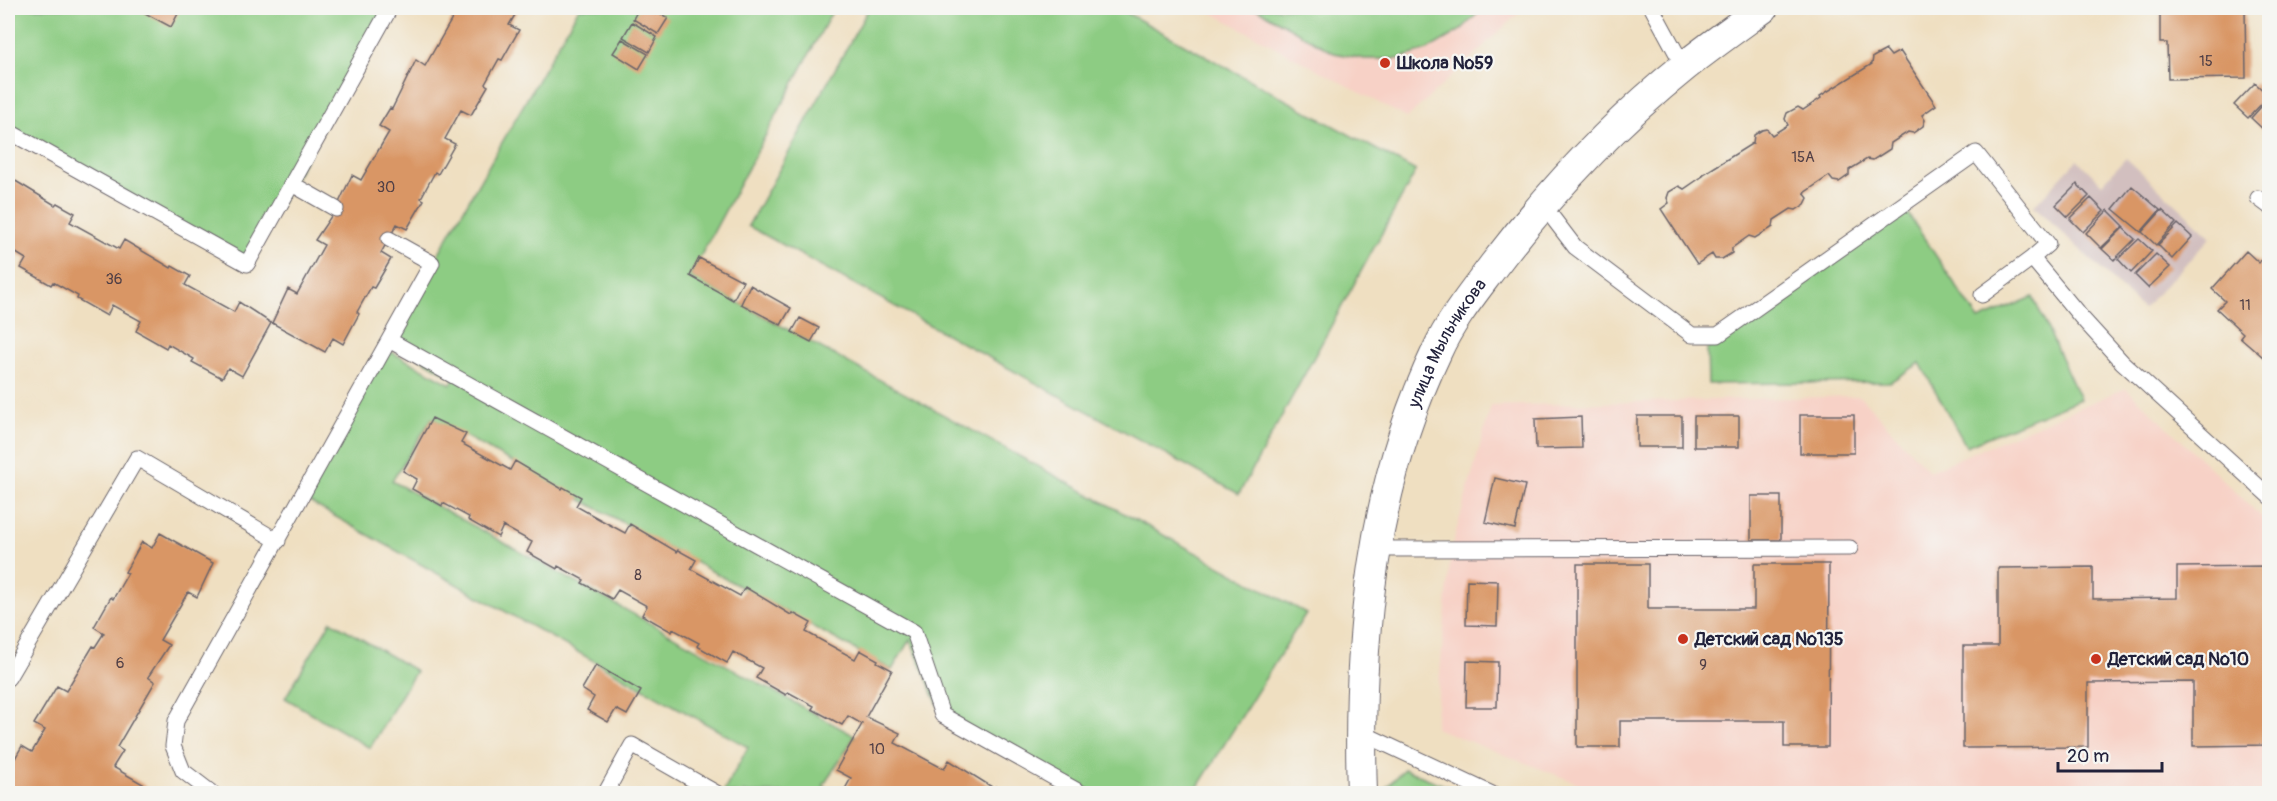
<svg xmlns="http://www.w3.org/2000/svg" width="2277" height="801" font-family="Pangolin,sans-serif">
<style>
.built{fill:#f7d1c6}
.industrial{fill:#d2bfbf}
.green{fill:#8dcc83;stroke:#58775f;stroke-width:1.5}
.building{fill:#d99665}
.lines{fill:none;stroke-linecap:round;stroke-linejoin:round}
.service-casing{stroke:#6a646a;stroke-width:17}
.minor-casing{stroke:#6a646a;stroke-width:32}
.service{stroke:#fff;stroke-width:15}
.minor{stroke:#fff;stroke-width:30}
.poi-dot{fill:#c8321e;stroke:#f6f6f2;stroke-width:2}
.labels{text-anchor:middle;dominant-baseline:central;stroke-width:4.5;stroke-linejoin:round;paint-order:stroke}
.number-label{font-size:15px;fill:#503f46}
.poi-label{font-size:18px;font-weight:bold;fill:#22223b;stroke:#f6f6f2;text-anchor:start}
.street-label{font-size:18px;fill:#22223b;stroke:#f6f6f2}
</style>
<rect width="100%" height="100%" fill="#f6f6f2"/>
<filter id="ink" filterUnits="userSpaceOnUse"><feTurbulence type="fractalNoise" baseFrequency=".0167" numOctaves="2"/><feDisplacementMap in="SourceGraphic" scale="12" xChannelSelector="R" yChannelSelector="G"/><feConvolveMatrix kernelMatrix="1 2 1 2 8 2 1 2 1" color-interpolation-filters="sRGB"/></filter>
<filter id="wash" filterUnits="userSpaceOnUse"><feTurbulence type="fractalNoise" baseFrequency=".008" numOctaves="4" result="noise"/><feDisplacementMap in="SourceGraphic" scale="24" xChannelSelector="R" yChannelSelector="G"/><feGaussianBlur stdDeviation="1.35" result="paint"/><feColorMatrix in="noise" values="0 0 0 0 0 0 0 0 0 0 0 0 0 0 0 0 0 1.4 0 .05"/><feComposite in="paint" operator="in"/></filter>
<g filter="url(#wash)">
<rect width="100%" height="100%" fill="#efdfc1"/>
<path class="built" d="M1203,8H1524L1407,118Z
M2126,388L2269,524V793H1603L1435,728L1451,550L1491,406L1860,396L1929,471Z"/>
<path class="industrial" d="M2126,158L2211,237L2143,309L2034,206L2077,160L2102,184Z"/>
<path class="green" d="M8,8H390L247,264L8,131Z
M579,8H834L690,276L1306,613L1194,793H1083L942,715L910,639L892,670L432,418L392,481L855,736L823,786L836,793H723L748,747L302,498L384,348L451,384L454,378L389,340Z
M869,8H1118L1416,171L1239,494L748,226Z
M1255,8H1483L1461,30L1427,50L1398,59H1365L1334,53Z
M1906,211L1979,320L2033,297L2080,399L1966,446L1920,363L1890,382L1708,384L1707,349Z
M331,621L416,671L370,748L285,698Z
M1404,769L1463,793H1381Z"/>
<g id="blocks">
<path class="building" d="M145,8H181L171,27L143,12Z
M446,8H519L509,25L519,30L502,60L499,59L485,84L488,86L471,115L461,110L445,139L455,144L438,174L435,172L421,198L424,200L407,229L397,224L381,253L391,259L374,288L371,287L357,312L359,314L343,344L333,338L325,352L272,323L288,289L297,294L324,245L315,240L336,209L352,175L361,180L389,132L379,126L390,108L392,109L416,60L425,66L453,17L444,12Z
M639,8H651L668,18L658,34L633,19Z
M2160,8H2245L2246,78L2168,79L2167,43H2160Z
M632,22L657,37L649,52L623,37Z
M622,39L648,54L639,69L613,53Z
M1886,50L1891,56L1900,51L1936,105L1922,115L1925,120L1923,126L1913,133L1908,132L1891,143L1890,149L1873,160L1867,159L1849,170V175L1839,182L1833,181L1829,176L1804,193L1808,198L1805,204L1796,210L1791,209L1774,220L1773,227L1755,238L1749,236L1732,248V253L1722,259H1715L1712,254L1697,264L1661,209L1669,203L1667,198L1669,192L1679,186L1684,189L1703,176L1702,175L1753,143L1754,135L1762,130L1767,129L1772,135L1788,125L1785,119L1787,113L1798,107L1803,110L1821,98L1820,96L1872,64L1873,57Z
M2255,83L2269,96L2248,118L2234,105Z
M2270,97V126L2265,131L2251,118Z
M9,177L55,205L57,203L75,213L70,222L119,249L124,240L171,268L172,266L190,276L185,285L234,312L239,302L271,323L242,376L228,368L222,378L192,362L194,359L168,344L166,348L136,331L141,321L112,305L107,316L77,299L78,296L53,282L51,285L21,268L26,259L8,248Z
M2077,184L2089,196L2068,217L2056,205Z
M2132,186L2160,210L2141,232L2113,209Z
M2091,198L2104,211L2083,232L2070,219Z
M2108,210L2124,226L2101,248L2086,233Z
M2162,210L2176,223L2156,245L2142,232Z
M2178,224L2192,237L2172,259L2158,245Z
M2123,228L2135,239L2114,260L2102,249Z
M2139,239L2152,251L2131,273L2118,259Z
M2246,251L2259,263L2265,255L2270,259V363L2240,337L2243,333L2217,309L2225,301L2212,289Z
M2156,254L2170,267L2148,288L2135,275Z
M699,258L743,281L733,300L690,276Z
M750,285L791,308L781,325L741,304Z
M800,318L819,328L811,342L792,332Z
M1800,415H1854V453H1800Z
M1637,416H1682V447H1637Z
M1694,416H1739V447H1694Z
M1581,417L1582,448L1536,449L1535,419Z
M432,418L466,434L461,443L510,470L515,461L562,489L563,487L581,497L576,506L601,520L625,533L630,524L677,552L678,550L696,560L691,569L740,596L745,587L791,615L793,613L811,623L806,632L855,659L860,650L878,660L877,662L892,670L866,717L900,733L895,743L944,769L949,760L995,789L996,786L1010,794H854L845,789L851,778L836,770L862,724L848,716L842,725L812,709L814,706L788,692L786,695L756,678L762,668L733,652L727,663L697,646L699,643L673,629L672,632L642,615L647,606L618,590L612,599L582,583L584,580L558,566L557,569L527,552L532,542L503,526L498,537L468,520L469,517L443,503L442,506L412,489L417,479L403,471Z
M1495,478L1525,485L1515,529L1485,522Z
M1751,496H1781V540H1751Z
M160,533L213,563L197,597L188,592L160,640L169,645L148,677L155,682L117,747L123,751L113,767L148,787L144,794H22L8,785V771L22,746L32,752L45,730L34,724L57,686L66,691L93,646L95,647L104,633L94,627L111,597L113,599L128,573L125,572L142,542L152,548Z
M1577,564H1648V609H1754V564H1829L1828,747H1784V721H1620V747H1577Z
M2270,566V745L2193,746V682L2088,683V747L1963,748V646H1998V568L2093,567V599L2177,598V567Z
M1467,580L1498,581L1497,626L1466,625Z
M1467,661L1498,662L1497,707H1466Z
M596,665L641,691L627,715L616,709L608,722L587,710L594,697L582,689Z"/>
</g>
</g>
<g filter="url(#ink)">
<use href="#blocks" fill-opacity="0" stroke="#6a646a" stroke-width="1.5"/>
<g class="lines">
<defs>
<path id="service" d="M1652,8L1684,67
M8,131L247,264L390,8
M292,184L336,209
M2258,198L2270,207
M1543,205L1575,247L1692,335H1718L1976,153L2048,244L2032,258L1982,295
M2032,258L2081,317L2122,362L2270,497
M389,340L914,632L942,715L1083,794
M1375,549L1850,548
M8,678L137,458L278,541
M1360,732L1492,794
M213,794L183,771L173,746L176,721L432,263L389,239
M605,794L632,745L718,794"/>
<g id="minor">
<path id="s1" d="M1362,794C1357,642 1371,489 1437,351C1451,320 1474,292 1494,265C1549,193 1614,123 1685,66C1710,46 1737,27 1763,8"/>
</g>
</defs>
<use href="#service" class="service-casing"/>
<use href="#minor" class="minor-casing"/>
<use href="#service" class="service"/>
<use href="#minor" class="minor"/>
</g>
</g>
<g class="poi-dot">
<circle cx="1385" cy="63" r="6"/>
<circle cx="1683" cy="639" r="6"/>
<circle cx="2096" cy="659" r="6"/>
</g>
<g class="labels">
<g class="number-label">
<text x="2206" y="61">15</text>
<text x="1803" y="157">15А</text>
<text x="386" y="187">30</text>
<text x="114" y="279">36</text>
<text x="2245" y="305">11</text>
<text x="638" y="575">8</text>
<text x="120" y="663">6</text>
<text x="1703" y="665">9</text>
<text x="877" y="749">10</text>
</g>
<g class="poi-label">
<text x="1397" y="63">Школа №59</text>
<text x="1695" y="639">Детский сад №135</text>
<text x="2108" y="659">Детский сад №10</text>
</g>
<g class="street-label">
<text stroke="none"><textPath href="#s1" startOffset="465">улица Мыльникова</textPath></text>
</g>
</g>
<rect width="2277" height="801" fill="none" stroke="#f6f6f2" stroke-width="30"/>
<path d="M2058 762v9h104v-9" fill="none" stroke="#22223b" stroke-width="3"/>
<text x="2067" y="762" font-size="18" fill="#22223b" stroke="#f6f6f2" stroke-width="4.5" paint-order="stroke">20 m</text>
</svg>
